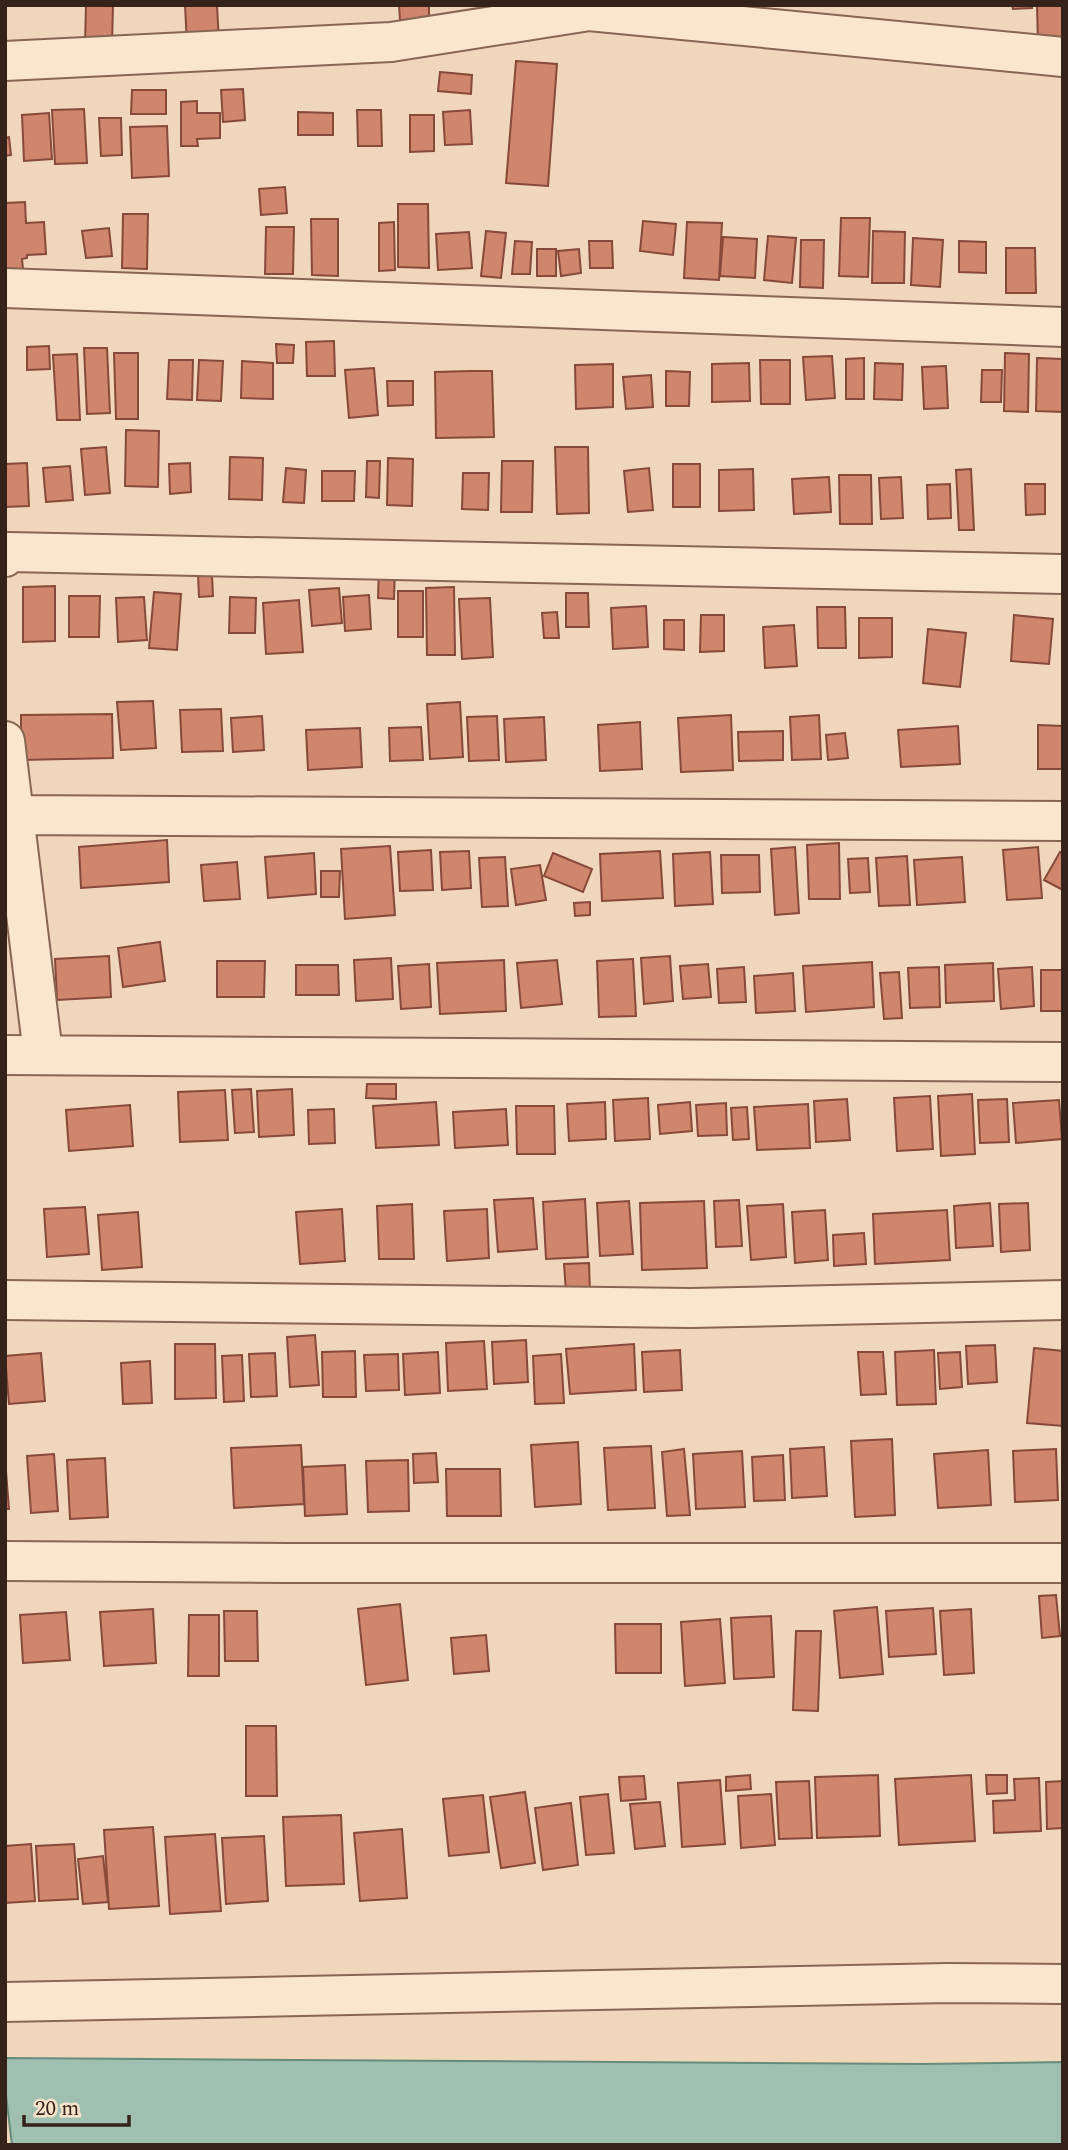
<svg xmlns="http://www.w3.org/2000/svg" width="1068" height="2150" font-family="Spectral,serif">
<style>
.water{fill:#9fc0b0;stroke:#668d7c;stroke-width:2}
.building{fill:#d0856d;stroke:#874939;stroke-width:2}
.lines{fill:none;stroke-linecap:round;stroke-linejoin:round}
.minor-casing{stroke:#876654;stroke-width:42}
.minor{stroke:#fae5cd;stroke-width:38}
</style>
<rect width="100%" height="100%" fill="#f0d6ba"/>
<path class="water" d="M5,2058L923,2064L1063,2062V2145H12L5,2087Z"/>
<path class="building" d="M86,5H113L112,45L85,44Z
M185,5H217L219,43L187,45Z
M399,5H429V19L400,20Z
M1012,5H1032V8L1013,9Z
M1037,5H1062V44L1038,45Z
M516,61L557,64L548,186L506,183Z
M440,72L472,75L471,94L438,91Z
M243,89L245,120L223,122L221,90Z
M132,90H166V114H131Z
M197,101V113H220V138L197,139L198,146H181V102Z
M84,109L87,163L55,164L52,110Z
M357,110H381L382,146H358Z
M470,110L472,144L445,145L443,112Z
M298,112L333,113V135H298Z
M49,113L52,159L24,161L22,115Z
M410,115H434V151L410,152Z
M99,118H121L122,155L101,156Z
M167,126L169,176L132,178L130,127Z
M9,137L11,155L5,156V138Z
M285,187L287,213L261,215L259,189Z
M25,202L26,223L44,222L46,254L27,255V258L22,259L23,269L5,270V203Z
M398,204H428L429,268L398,267Z
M123,214H148L147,269L122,268Z
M841,218H870L868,277L839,276Z
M311,219H338V276L312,275Z
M643,221L676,224L673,255L640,251Z
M394,222L395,270L379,271V223Z
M687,222L722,223L719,280L684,278Z
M266,227H294L293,274H265Z
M109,228L112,256L86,258L82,231Z
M486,231L506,233L501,278L481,276Z
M873,231L905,232L904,283H872Z
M469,232L472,268L438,270L436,234Z
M768,236L796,238L792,283L764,280Z
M723,237L757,239L755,278L720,276Z
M913,238L943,240L940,287L911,285Z
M801,240H824L823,288L800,287Z
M515,241L532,242L530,274H512Z
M589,241H612L613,268H590Z
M959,241L986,242V273L959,272Z
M1006,248H1035L1036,293H1006Z
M537,249H556V276H537Z
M579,249L581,273L561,276L558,251Z
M334,341L335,376H307L306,342Z
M276,344L294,345L293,363H277Z
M49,346L50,369L27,370V347Z
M84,348H107L110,413L87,414Z
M114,353H138V419H116Z
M1005,353L1029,354L1028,412L1004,411Z
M77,354L80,420H57L53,355Z
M832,356L835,398L806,400L803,357Z
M864,358V399H846V359Z
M1037,358L1063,359V412L1036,411Z
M169,360H193L192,400L167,399Z
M199,360L223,361L221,401L197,400Z
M760,360H790V404H761Z
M242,361L273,363V399L241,398Z
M749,363L750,401L712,402V364Z
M875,363L903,364L902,400L874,399Z
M613,364V407L576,409L575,365Z
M946,366L948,408L924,409L922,367Z
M374,368L378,415L349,418L345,370Z
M982,370H1002L1001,402H981Z
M472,371H492L494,437L436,438L435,372Z
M666,371L690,372L689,406H666Z
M651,375L653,407L626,409L623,377Z
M387,381H413V405L388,406Z
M126,430L159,431L158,487L125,486Z
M106,447L110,493L85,495L81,449Z
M555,447H588L589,513L557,514Z
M230,457L263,458L262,500L229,499Z
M388,458L413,459L412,506L387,505Z
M367,461H380L379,498L366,497Z
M502,461H533L532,512H501Z
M27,463L29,506L5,507V464Z
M190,463L191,492L170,494L169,464Z
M673,464H700V507H673Z
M70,466L73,500L46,502L43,468Z
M286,468L306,470L304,503L283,502Z
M649,468L653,510L628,512L624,471Z
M753,469L754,510L719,511V470Z
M971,469L974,530H959L956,470Z
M322,471H355L354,501H322Z
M463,473H489L488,510L462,509Z
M839,475H871L872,524H840Z
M829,477L831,512L794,514L792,479Z
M901,477L903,518L881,519L879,478Z
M950,484L951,518L928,519L927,485Z
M1025,484H1045V514L1026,515Z
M379,566H395L394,599L378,598Z
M198,575H212L213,596L199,597Z
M55,586V641L23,642V587Z
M454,587L455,655H427L426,588Z
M339,588L342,623L312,626L309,590Z
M398,591H423V637H398Z
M154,592L181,594L177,650L149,648Z
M566,593H588L589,627H566Z
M369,595L371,629L345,631L343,597Z
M69,596H100L99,637H69Z
M144,597L147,640L118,642L116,598Z
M230,597L256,598L255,633H229Z
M490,598L493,657L462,659L459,599Z
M299,600L303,652L266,654L263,603Z
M646,606L648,647L613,649L611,608Z
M817,607H845L846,648H818Z
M557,612L559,638H544L542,613Z
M701,615H724V651L700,652Z
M1014,615L1053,619L1049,664L1011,661Z
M859,618H892V657L859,658Z
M664,620H684V650L664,649Z
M794,625L797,666L765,668L763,627Z
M928,629L966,633L960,687L923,683Z
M153,701L156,748L121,750L117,702Z
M460,702L463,757L430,759L427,704Z
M221,709L223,751L182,752L180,710Z
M112,714L113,758L21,760V715Z
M731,715L733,770L681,772L678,718Z
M819,715L821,759L792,760L790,717Z
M262,716L264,750L233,752L231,718Z
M497,716L499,760L469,761L467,717Z
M544,717L546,760L506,762L504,719Z
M640,722L642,769L600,771L598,725Z
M1038,725L1063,726V769H1038Z
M958,726L960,764L901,767L898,730Z
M421,727L423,760L390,761L389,728Z
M360,728L362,767L308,770L306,730Z
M783,731V760L739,761L738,732Z
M845,733L848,758L828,760L826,735Z
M167,840L169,882L81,888L79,847Z
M839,843L840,899H809L807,845Z
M390,846L395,915L345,919L341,849Z
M795,847L799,913L775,915L771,849Z
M1038,847L1042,898L1007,900L1003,850Z
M431,850L433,890L400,891L398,852Z
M469,851L471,888L442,890L440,852Z
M660,851L663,898L602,901L600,854Z
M710,852L713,904L675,906L673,854Z
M1060,852L1063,853V890L1044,880Z
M314,853L316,894L268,898L265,857Z
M553,853L592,869L583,892L544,876Z
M721,855H759L760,892L722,893Z
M907,856L910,905L879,906L876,858Z
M505,857L508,906L482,907L479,858Z
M962,857L965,902L917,905L914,860Z
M868,858L870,892L850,893L848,859Z
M237,862L240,899L204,901L201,865Z
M540,865L546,900L516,905L511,869Z
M321,871H340L339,897H321Z
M590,902V915L575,916L574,903Z
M160,942L165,981L123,987L118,948Z
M109,956L111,997L57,1000L55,959Z
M670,956L673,1001L644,1004L641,958Z
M391,958L393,999L356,1001L354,960Z
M633,959L636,1016L599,1017L597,961Z
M504,960L506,1011L440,1014L437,963Z
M557,960L562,1004L521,1008L517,963Z
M217,961H265L264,997H217Z
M872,962L874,1007L806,1012L803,966Z
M993,963L994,1001L946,1003L945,965Z
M429,964L431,1007L401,1009L398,966Z
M708,964L711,997L683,999L680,966Z
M296,965H338L339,995H296Z
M744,967L746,1002L719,1003L717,969Z
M939,967L940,1007L910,1008L908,968Z
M1032,967L1034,1006L1001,1009L998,969Z
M1041,970H1063V1011H1041Z
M899,972L902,1018L884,1019L880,973Z
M793,973L795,1011L756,1013L754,976Z
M367,1084H396V1099L366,1098Z
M251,1089L254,1132L235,1133L232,1090Z
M292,1089L294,1135L259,1137L257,1091Z
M225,1090L228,1140L180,1142L178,1092Z
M972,1094L975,1154L941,1156L938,1096Z
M930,1096L933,1149L897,1151L894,1098Z
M648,1098L650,1139L615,1141L613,1100Z
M847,1099L850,1140L816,1142L814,1101Z
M1007,1099L1009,1142L980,1143L978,1100Z
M1059,1100L1062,1139L1016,1143L1013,1103Z
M436,1102L439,1145L376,1148L373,1106Z
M605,1102L606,1139L569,1141L567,1104Z
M690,1102L692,1131L660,1134L658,1105Z
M726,1103L727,1135L698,1136L696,1105Z
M808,1104L810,1148L757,1150L754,1107Z
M130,1105L133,1146L69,1151L66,1110Z
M516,1106H554L555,1154H517Z
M747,1107L749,1139L733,1140L731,1108Z
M334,1109L335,1143L309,1144L308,1110Z
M506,1109L508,1145L455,1148L453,1112Z
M533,1198L537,1249L498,1252L494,1200Z
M585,1199L588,1257L546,1259L543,1202Z
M739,1200L742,1246L716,1247L714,1201Z
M629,1201L633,1254L600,1256L597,1203Z
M704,1201L707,1268L642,1270L640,1203Z
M990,1203L993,1246L956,1248L954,1206Z
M1028,1203L1030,1250L1001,1252L999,1204Z
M412,1204L414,1259H379L377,1206Z
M783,1204L786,1257L751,1260L747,1206Z
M85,1207L89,1254L47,1257L44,1209Z
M342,1209L345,1261L300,1264L296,1212Z
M487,1209L489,1258L447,1261L444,1211Z
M825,1210L828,1260L795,1263L792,1212Z
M947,1210L950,1260L875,1264L873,1214Z
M138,1212L142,1267L102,1270L98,1215Z
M864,1233L866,1264L834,1266L833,1235Z
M589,1263L590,1292L566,1293L564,1264Z
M315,1335L319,1385L290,1387L287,1337Z
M526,1340L528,1382L494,1384L492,1342Z
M484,1341L487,1389L448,1391L446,1343Z
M175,1344H215L216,1398L175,1399Z
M634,1344L636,1390L570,1394L566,1349Z
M995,1345L997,1382L968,1384L966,1346Z
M1034,1348L1063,1351V1426L1027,1423Z
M680,1350L682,1390L644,1392L642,1352Z
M934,1350L936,1404L897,1405L895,1352Z
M355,1351L356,1397H323L322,1352Z
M438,1352L440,1393L405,1395L403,1354Z
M858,1352H883L886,1394L861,1395Z
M960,1352L962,1387L940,1389L938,1353Z
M41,1353L45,1401L9,1404L5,1356Z
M275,1353L277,1396L251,1397L249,1354Z
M398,1354L399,1390L366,1391L364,1355Z
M561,1354L564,1403L535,1404L533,1356Z
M242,1355L244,1401L224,1402L222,1356Z
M150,1361L152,1403L123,1404L121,1363Z
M892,1439L895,1515L855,1517L851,1441Z
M578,1442L581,1504L535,1507L531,1445Z
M301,1445L304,1504L234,1508L231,1448Z
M651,1446L655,1508L608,1510L604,1448Z
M824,1447L827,1496L792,1498L790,1449Z
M684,1449L690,1515L667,1516L662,1452Z
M1056,1449L1058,1500L1015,1502L1013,1451Z
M988,1450L991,1505L938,1508L934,1454Z
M742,1451L745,1507L696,1509L693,1454Z
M436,1453L438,1482L414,1483L413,1454Z
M54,1454L58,1511L31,1513L27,1456Z
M783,1455L785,1500L754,1501L752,1457Z
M105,1458L108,1517L70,1519L67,1460Z
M5,1459L9,1509H5Z
M408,1460L409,1511L368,1512L366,1461Z
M345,1465L347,1514L305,1516L303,1467Z
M446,1469H500L501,1516H447Z
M1056,1595L1060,1636L1042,1638L1039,1596Z
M400,1604L408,1680L366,1685L358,1609Z
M877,1607L883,1674L840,1678L834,1611Z
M933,1608L936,1654L889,1657L886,1611Z
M153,1609L156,1663L104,1666L100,1612Z
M971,1609L974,1673L944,1675L940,1611Z
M224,1611H257L258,1661H225Z
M66,1612L70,1660L23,1663L20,1615Z
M189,1615H219V1676H188Z
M771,1616L774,1677L734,1679L731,1618Z
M720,1619L725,1683L685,1686L681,1622Z
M615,1624H661V1673H616Z
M796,1631H821L818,1711L793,1710Z
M486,1635L489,1671L454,1674L451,1638Z
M246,1726H276L277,1796H246Z
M750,1775L751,1789L726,1791V1777Z
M878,1775L880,1836L817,1838L815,1777Z
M971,1775L975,1841L899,1845L895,1779Z
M986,1775H1007V1793L987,1794Z
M644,1776L646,1799L621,1801L619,1777Z
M1039,1778L1041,1831L994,1833L993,1801L1015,1800L1014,1779Z
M720,1780L725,1844L682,1847L678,1783Z
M809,1781L812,1838L779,1839L776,1782Z
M1063,1781V1828L1047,1829L1046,1782Z
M525,1792L535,1863L501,1868L490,1797Z
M608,1794L614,1853L586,1855L580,1797Z
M771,1794L775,1845L741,1848L738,1796Z
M483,1795L489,1852L449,1856L443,1799Z
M660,1802L665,1846L635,1849L630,1804Z
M571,1803L578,1865L543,1870L535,1808Z
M341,1815L344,1884L286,1886L283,1817Z
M153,1827L159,1906L109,1909L104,1830Z
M402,1829L407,1898L360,1901L354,1833Z
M215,1834L221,1911L170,1914L165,1837Z
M264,1836L268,1901L226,1904L222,1838Z
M31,1844L35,1901L5,1903V1846Z
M74,1844L78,1899L39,1901L36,1846Z
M103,1856L108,1902L83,1904L78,1859Z"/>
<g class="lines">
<defs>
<path id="minor" d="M5,61L391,42L589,11L1063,57
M5,288L1063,327
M5,557L9,552L1063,574
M5,741L43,1054
M15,815L1063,821
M5,1055L1063,1062
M5,1300L691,1308L1063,1300
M5,1561L287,1563H1063
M5,2002L948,1983L1063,1984"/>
</defs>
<use href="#minor" class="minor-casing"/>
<use href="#minor" class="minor"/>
</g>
<rect width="1068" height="2150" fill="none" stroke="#35221a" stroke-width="14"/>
<path d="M24 2115v10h105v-10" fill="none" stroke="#35221a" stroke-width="3.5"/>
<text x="35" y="2115" font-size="21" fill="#35221a" stroke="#f7e2ca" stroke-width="5" paint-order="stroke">20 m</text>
</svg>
